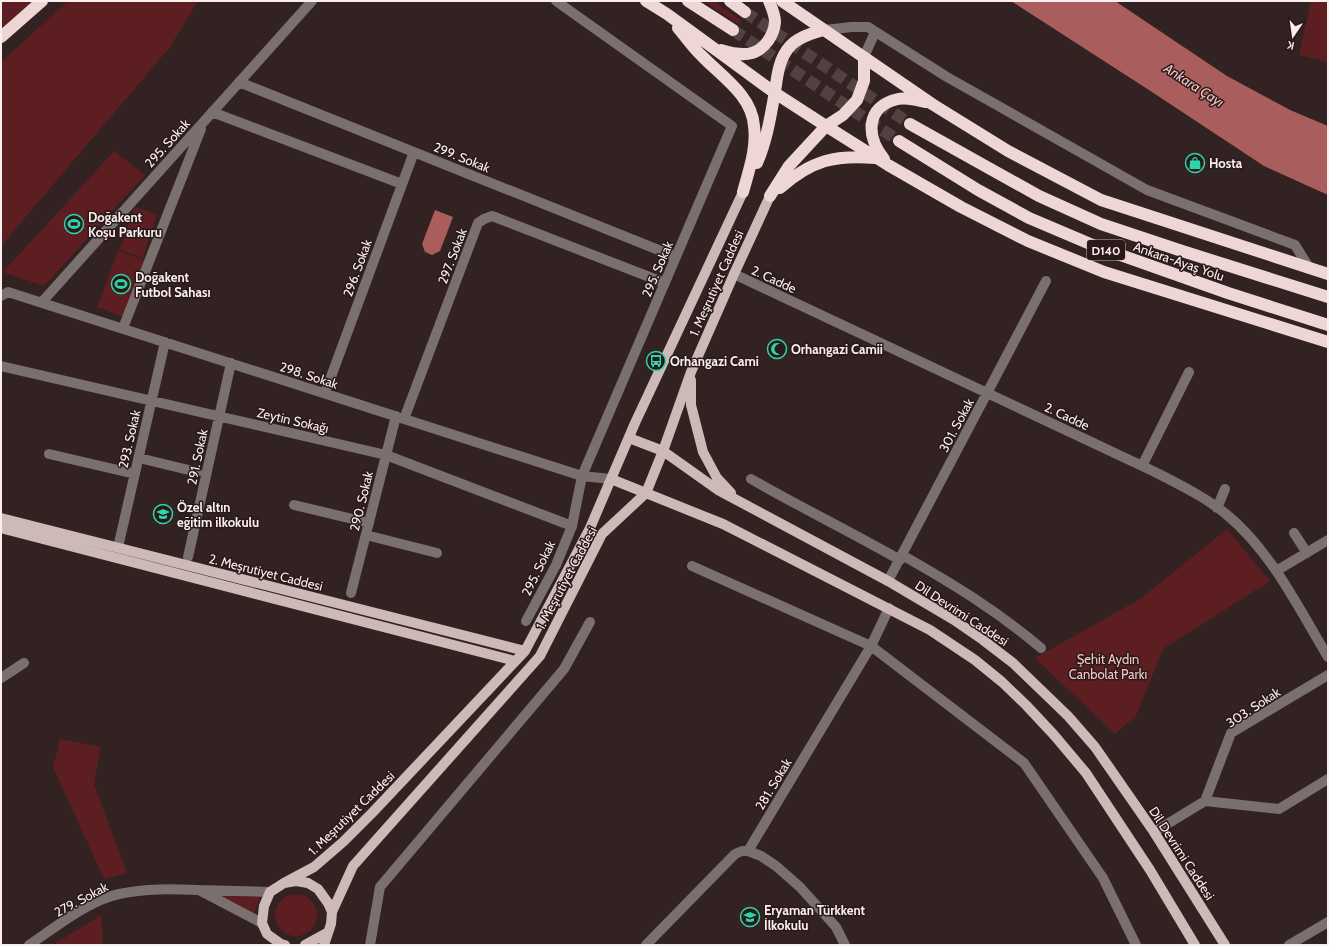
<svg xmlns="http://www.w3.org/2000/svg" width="1329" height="946" font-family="Cabin,sans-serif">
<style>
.green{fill:#5c1e21}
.water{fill:#a95d5d}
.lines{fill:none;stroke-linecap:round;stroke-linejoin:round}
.highway-tunnel{stroke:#514141;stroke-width:12;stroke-dasharray:12 6;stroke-linecap:butt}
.minor{stroke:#79706f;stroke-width:10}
.major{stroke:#ccb9b8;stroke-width:10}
.highway{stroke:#edd6d5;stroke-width:12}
.labels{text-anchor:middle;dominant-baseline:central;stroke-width:3;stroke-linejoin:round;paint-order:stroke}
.shield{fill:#291919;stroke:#bbaeae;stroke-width:1}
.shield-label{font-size:12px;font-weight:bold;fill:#faeeee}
.street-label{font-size:13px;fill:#faeeee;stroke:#291919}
.poi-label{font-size:13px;font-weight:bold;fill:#faeeee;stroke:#291919;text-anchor:start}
.park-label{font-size:13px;fill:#f4c7c6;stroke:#291919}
.water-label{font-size:14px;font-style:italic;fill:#f2c5c4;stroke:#291919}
</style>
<rect width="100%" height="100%" fill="#322"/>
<path class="green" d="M1,1H33L1,29Z
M68,1H198L170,47L1,246V62Z
M704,1H713L742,21L739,25Z
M1311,1H1328V62L1299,55Z
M114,151L145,175L44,286L3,272Z
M134,207L157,214L143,258L120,250Z
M118,251L144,260L124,317L97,307Z
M1227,529L1270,581L1163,649L1136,716L1115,734L1035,658L1140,599Z
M60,739L101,747L94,784L127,873L104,879L53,767Z
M275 915a21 21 0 1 1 42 0a21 21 0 1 1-42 0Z
M218,895L260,897L254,914Z
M101,915L103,936L102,945H56V943Z"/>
<path class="water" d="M1011,1H1115L1227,76L1290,110L1328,126V195L1264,166L1152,92Z
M435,210L453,217L440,251L432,255L425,252L422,244Z"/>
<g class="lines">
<path class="highway-tunnel" d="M745,12L910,124
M733,30L899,141"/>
<path class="minor" d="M824,30L852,27H868L947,77L1147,190L1295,245L1310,269
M864,57L875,32
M239,82L676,257
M212,112L402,184
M734,274L1155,472C1180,485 1205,497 1226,514C1271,551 1298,607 1328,657
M1,296L8,292L582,476L611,479
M42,302L312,1
M123,328L201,129
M1,366L386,455L572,526
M325,393L414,152
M404,419L478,223L484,219L492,216L665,283
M49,454L135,474
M139,458L197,472
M1142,466L1189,372
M751,479C800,507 851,532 900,560
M294,505L369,523
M1217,508L1225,489
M1294,533L1307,553
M366,535L437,553
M119,543L165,342
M902,555C953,584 996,610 1041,648
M188,557L231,363
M692,566L871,646L1024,763L1103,878L1136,945
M1276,571L1328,540
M888,581L1046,281
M351,593L396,416
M526,621L556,565L572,526L582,476L732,126L556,1
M1,678L24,663
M1205,801L1231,733L1328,675
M1154,832L1205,801L1279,809L1328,779
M748,851L761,856L776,866L800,887L836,927L845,945
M262,923L199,890L270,892
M29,945C56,927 87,901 119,894C146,888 172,889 199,890
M370,945L380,887L564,669L590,622
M646,945L735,854L742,851H748L871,646L889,608
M1289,945L1328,922"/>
<path class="major" d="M691,380V405L703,452L717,478L731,493
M629,438L663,451L718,490L888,581L954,620L983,640L1013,663L1068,716L1095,747L1154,832L1225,945
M611,479L723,524L930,630L975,660L1002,682L1026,705L1054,735L1086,773L1150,870L1195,945
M1,518L525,651
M1,528L515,661
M284,883L314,867L343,842L373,812L525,651L590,528L635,423L743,192
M332,912L353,866L540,656L602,534L646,493L663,451L691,372L734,274L770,196
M285,945L281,944L267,934L262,923L264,906L270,892L284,883L296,881L308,883L318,889L328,903L332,912L331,924L324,945
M305,945L327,933"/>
<path class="highway" d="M646,1L667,14L775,93L826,126L888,165L961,207L1028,241L1104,272L1328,342
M688,1L733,30
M730,1L745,12
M782,1L932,104L1008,151L1101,200L1328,274
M678,28C686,37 693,48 702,56C721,76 752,95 754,126C757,148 749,170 743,192
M1,37L42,1
M721,50C731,53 742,56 752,53C765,49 774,35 775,22C775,15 772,8 769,1
M910,124L1039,196L1101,224L1179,250L1328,297
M899,141L978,190L1029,218L1095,246L1228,293L1328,325
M884,159C866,137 865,106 898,99C907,97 917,100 925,102
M757,163C766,142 770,120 774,97C777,82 777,64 787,50C795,38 810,34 824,30
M780,188C812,160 834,155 875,158
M770,196L789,166L826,126L843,115L857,100L864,81V57"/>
</g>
<defs>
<symbol id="shop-ring" viewBox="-11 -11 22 22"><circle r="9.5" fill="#291919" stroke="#2fd4aa" stroke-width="1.5"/><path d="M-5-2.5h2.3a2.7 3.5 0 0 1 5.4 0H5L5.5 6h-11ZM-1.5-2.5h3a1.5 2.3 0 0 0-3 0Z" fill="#2fd4aa"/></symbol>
<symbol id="stadium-ring" viewBox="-11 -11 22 22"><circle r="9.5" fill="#291919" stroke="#2fd4aa" stroke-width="1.5"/><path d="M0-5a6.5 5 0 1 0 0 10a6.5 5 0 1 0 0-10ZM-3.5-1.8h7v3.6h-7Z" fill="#2fd4aa"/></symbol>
<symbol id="mosque-ring" viewBox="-11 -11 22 22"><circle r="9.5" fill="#291919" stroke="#2fd4aa" stroke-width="1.5"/><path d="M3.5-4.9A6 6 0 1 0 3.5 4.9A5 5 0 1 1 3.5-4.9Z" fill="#2fd4aa"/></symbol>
<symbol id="bus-ring" viewBox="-11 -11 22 22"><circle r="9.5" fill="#291919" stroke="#2fd4aa" stroke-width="1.5"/><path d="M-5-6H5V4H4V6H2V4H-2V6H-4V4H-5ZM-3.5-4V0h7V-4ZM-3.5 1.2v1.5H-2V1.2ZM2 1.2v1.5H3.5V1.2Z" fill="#2fd4aa"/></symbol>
<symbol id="school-ring" viewBox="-11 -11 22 22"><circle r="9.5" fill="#291919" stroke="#2fd4aa" stroke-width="1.5"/><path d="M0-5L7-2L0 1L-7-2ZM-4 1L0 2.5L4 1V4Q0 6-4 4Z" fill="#2fd4aa"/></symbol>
</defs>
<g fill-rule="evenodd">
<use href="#shop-ring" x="1184" y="152" width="22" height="22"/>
<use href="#stadium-ring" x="63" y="213" width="22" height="22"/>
<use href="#stadium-ring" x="110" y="273" width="22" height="22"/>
<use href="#mosque-ring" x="766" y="338" width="22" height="22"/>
<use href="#bus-ring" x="645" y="350" width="22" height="22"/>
<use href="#school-ring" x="152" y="503" width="22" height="22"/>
<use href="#school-ring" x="739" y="906" width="22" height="22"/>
</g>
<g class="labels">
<rect class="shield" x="1087" y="240" width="38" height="20" rx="3"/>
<g class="shield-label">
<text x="1106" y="250">D140</text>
</g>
<g class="street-label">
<text transform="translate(167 143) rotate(-48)">295. Sokak</text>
<text transform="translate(462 157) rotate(22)">299. Sokak</text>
<text transform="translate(452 256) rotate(-69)">297. Sokak</text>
<text transform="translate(1179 261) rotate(19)">Ankara-Ayaş Yolu</text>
<text transform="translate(357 268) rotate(-70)">296. Sokak</text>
<text transform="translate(657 269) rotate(-67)">295. Sokak</text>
<text transform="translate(774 279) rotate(25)">2. Cadde</text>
<text transform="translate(716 283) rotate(-66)">1. Meşrutiyet Caddesi</text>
<text transform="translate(309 375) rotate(18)">298. Sokak</text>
<text transform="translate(1067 416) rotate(25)">2. Cadde</text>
<text transform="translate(293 420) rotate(13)">Zeytin Sokağı</text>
<text transform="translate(956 425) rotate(-62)">301. Sokak</text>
<text transform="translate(129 439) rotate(-77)">293. Sokak</text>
<text transform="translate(197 457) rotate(-78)">291. Sokak</text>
<text transform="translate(361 501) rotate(-76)">290. Sokak</text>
<text transform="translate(538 568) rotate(-64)">295. Sokak</text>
<text transform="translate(266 572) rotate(14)">2. Meşrutiyet Caddesi</text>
<text transform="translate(566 578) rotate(-62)">1. Meşrutiyet Caddesi</text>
<text transform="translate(962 613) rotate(33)">Dil Devrimi Caddesi</text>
<text transform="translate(1253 707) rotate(-33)">303. Sokak</text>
<text transform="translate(773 784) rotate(-59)">281. Sokak</text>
<text transform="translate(351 813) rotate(-44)">1. Meşrutiyet Caddesi</text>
<text transform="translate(1182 853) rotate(57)">Dil Devrimi Caddesi</text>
<text transform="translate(81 899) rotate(-28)">279. Sokak</text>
</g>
<g class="poi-label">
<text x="1209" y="163">Hosta</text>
<text x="88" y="217">Doğakent<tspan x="88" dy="15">Koşu Parkuru</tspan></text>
<text x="135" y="277">Doğakent<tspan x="135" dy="15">Futbol Sahası</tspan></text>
<text x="791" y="349">Orhangazi Camii</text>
<text x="670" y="361">Orhangazi Cami</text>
<text x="177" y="507">Özel altın<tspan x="177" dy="15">eğitim ilkokulu</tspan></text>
<text x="764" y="910">Eryaman Türkkent<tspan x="764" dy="15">İlkokulu</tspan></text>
</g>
<g class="park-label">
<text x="1108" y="659">Şehit Aydın<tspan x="1108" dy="15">Canbolat Parkı</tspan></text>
</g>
<g class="water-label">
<text transform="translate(1194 85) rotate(33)">Ankara Çayı</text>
</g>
</g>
<rect width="1329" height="946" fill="none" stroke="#faeeee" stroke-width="4"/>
<g transform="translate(1293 36) rotate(193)" stroke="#291919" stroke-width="3" paint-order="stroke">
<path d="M0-3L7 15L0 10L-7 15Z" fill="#faeeee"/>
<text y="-6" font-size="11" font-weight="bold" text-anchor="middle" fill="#faeeee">K</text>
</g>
</svg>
